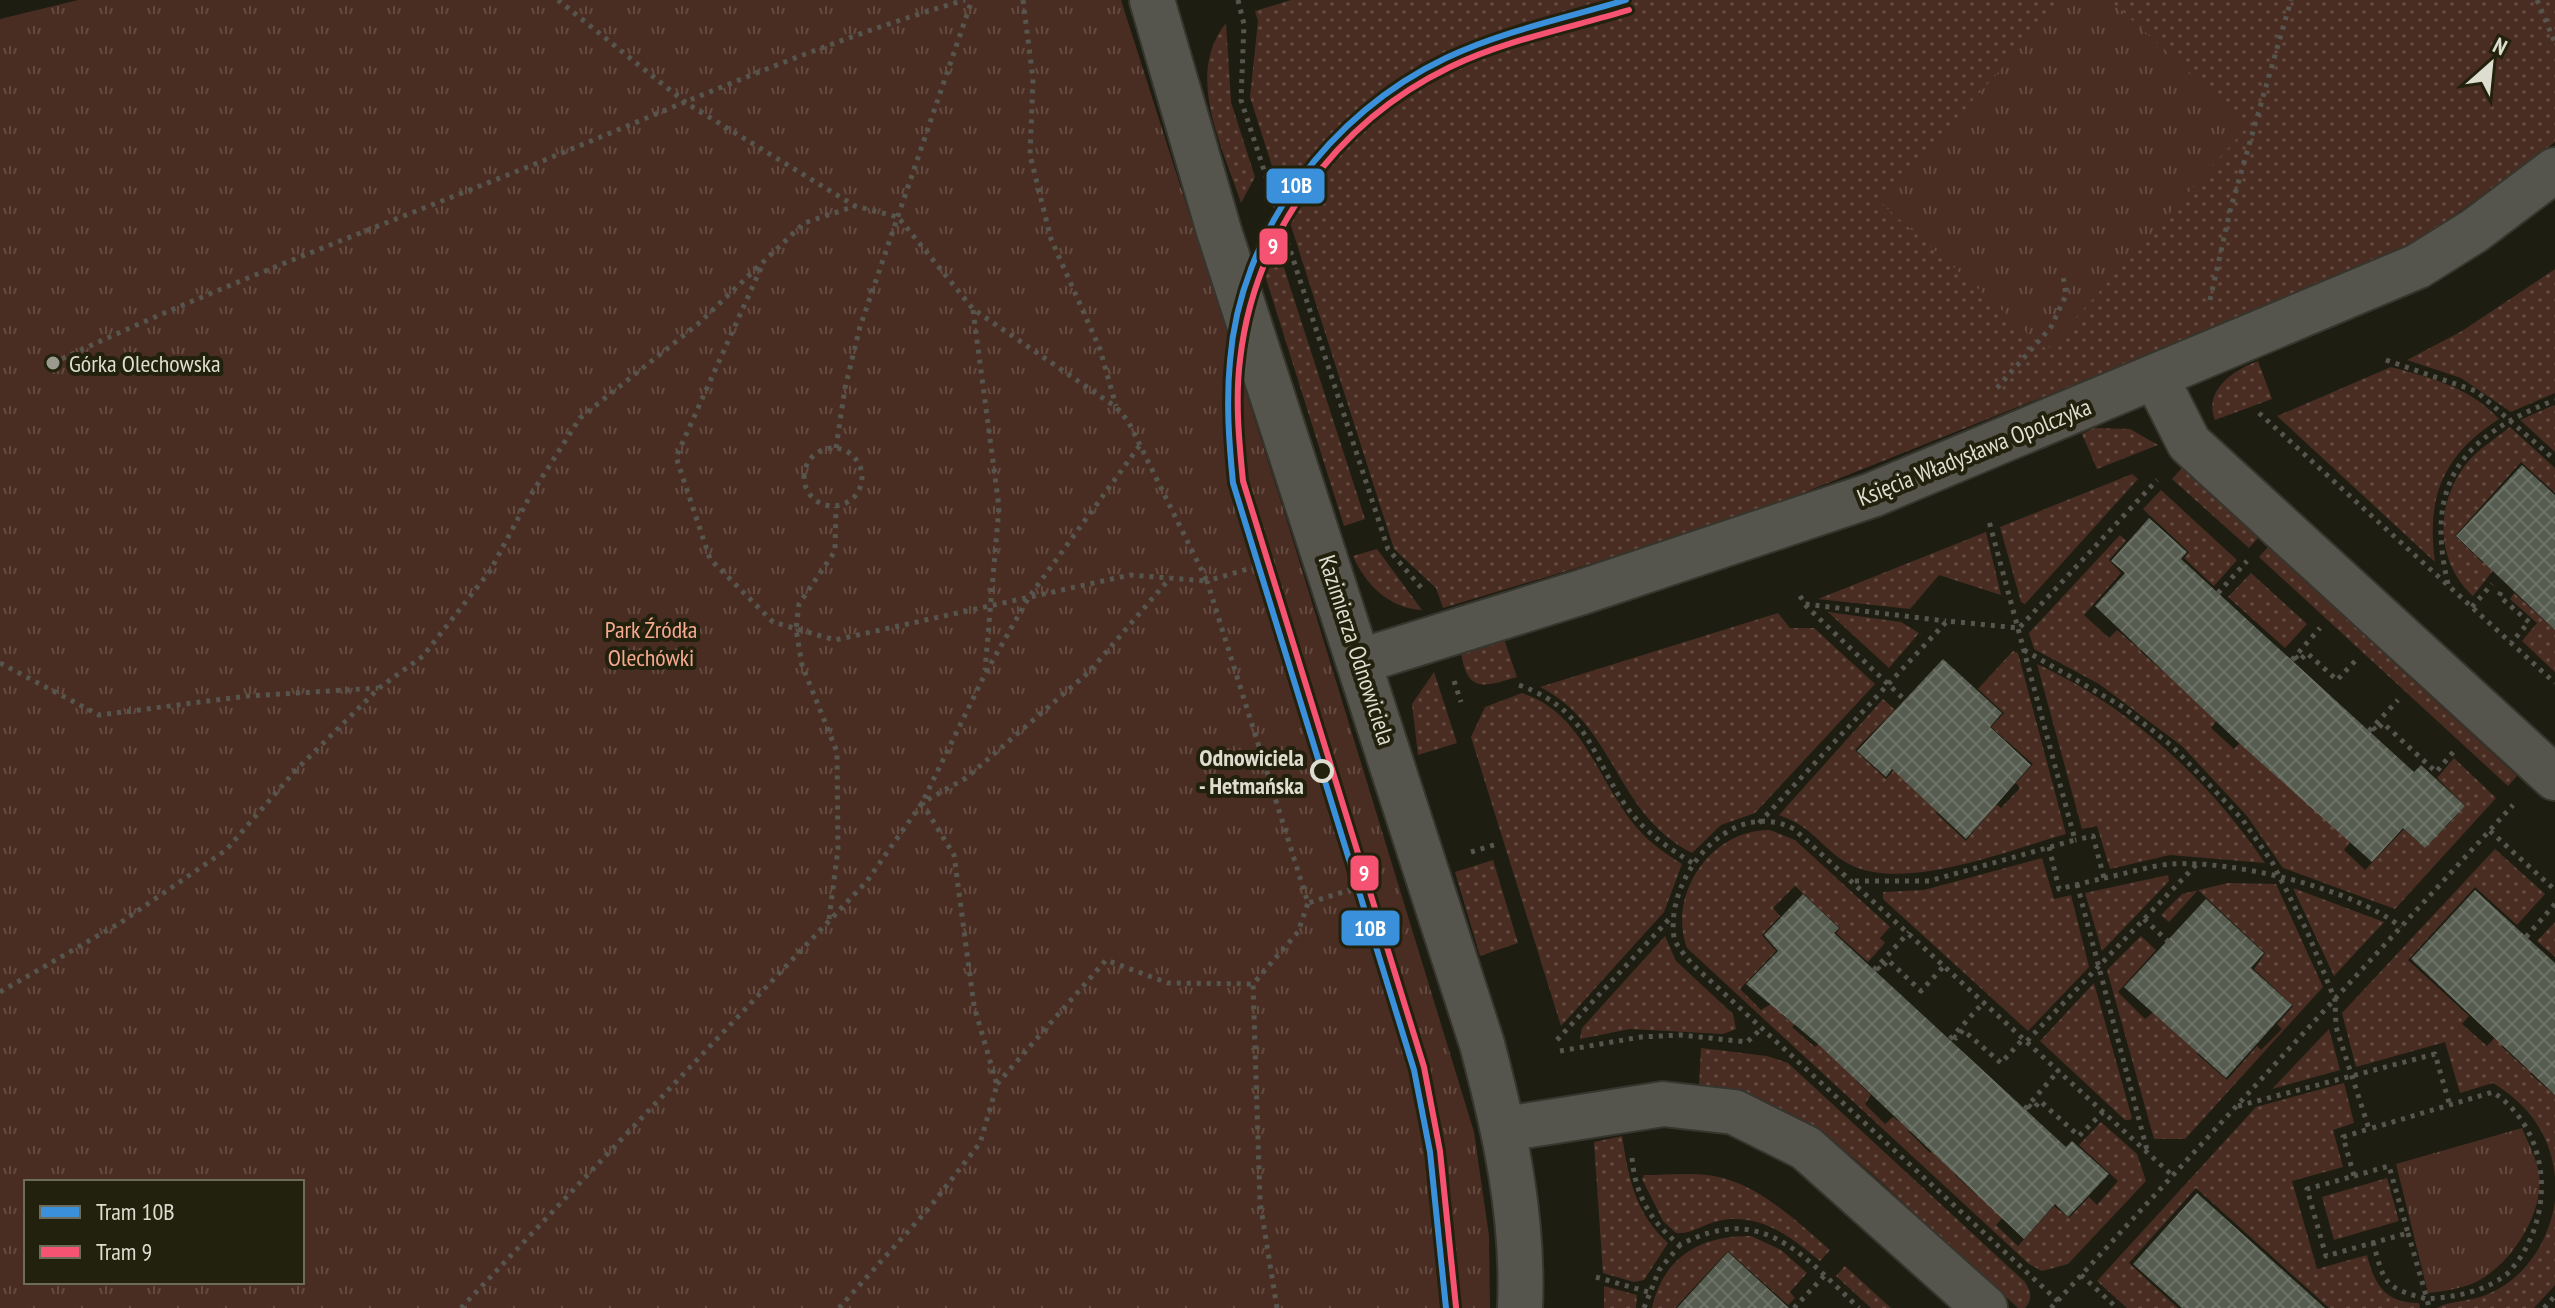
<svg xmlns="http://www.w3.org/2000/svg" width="2555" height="1308" font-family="'PT Sans Narrow',sans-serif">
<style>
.grass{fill:url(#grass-dots)}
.park{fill:url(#park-tufts);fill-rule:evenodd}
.building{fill:url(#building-cross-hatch)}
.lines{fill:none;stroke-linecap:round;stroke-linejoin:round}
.minor-casing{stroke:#36362e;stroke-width:48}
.path{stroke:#56564e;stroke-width:5;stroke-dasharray:4 6;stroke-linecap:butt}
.minor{stroke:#55554d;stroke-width:44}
.tram-1-casing{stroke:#22210d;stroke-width:12}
.tram-2-casing{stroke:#22210d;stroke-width:12}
.tram-1{stroke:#3a90db;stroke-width:6}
.tram-2{stroke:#f65372;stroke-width:6}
.poi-dot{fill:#9a9a8e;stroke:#22210d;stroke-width:3}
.stop-dot{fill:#22210d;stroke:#ddddd0;stroke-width:4}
.labels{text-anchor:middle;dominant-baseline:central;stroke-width:8;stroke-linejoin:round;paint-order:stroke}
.poi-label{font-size:24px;fill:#ddddd0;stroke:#22210d;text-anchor:start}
.street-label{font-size:24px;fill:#ddddd0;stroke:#22210d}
.park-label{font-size:24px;fill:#f7a990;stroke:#22210d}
.stop-label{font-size:24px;font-weight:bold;fill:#ddddd0;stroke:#22210d;text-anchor:end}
.line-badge{stroke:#22210d;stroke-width:3}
.badge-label{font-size:22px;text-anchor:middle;font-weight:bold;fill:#fff}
</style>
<defs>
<pattern id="grass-dots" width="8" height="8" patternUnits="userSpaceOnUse" patternTransform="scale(2)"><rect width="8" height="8" fill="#4a2d22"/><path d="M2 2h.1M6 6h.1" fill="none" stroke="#644b41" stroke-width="1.8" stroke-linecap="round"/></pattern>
<pattern id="park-tufts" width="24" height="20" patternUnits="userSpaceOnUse" patternTransform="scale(2)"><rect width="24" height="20" fill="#4a2d22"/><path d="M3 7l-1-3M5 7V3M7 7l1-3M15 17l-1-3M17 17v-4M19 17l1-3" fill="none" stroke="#644b41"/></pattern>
<pattern id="building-cross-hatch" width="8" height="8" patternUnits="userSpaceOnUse" patternTransform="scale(2)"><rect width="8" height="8" fill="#565c50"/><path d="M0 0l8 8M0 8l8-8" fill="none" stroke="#6e7368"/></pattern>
</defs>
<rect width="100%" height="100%" fill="#1d1d12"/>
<path class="grass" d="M1291,0H2555V142L2430,233L2358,271L1733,521L1443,608L1436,588L1394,549L1250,97L1258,21L1255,11Z
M1226,23L1231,102L1255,177L1241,203C1223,147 1184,75 1226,23Z
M1274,237L1365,519L1344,526L1262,266Z
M2555,269V393L2511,412L2461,378L2407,360L2462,331Z
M2258,361L2272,399L2215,420C2203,390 2234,370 2258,361Z
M2391,367C2431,378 2470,387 2499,419C2443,455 2426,497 2435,562L2277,416Z
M2554,405L2555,406V452L2520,420Z
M2510,427L2555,468V493L2521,462L2455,536L2483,563L2490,556L2498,564L2473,596C2435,562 2435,504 2466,464C2478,449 2495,439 2510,427Z
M2094,428L2130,429L2158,445L2097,469L2082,434Z
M2182,468L2258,538L2249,548L2172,479Z
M2132,474L2138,479L2025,604L2021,602L2000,527Z
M2161,490L2237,560L2214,586L2184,558L2189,552L2143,509Z
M1986,532L2001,595L1939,575L1910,609L1818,599Z
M2120,535L2126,541L2109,560L2121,573L2084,615L2109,638L2117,630L2137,647L2144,640L2147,643L2140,651L2163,671L2170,664L2218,719L2211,728L2234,749L2241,742L2350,842L2344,850L2365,870L2404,829L2418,842L2436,823L2444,829L2465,806L2437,778L2454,758L2496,798L2395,909L2283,868L2247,816L2182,746L2099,684L2034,649L2029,633Z
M2268,547L2517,776L2508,786L2259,557Z
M1377,549L1422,610C1390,609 1365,584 1353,556Z
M2251,573L2307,624L2285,648L2228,597Z
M2514,593L2555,630V672L2522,641L2537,623L2510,599Z
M1828,612L1901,622L1919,633L1889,668Z
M1778,613L1790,628H1814L1875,684L1755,813L1721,825L1692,853C1613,812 1617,726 1540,687Z
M1504,639L1517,677C1486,686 1467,695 1461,652Z
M2013,651L2018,653L2066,834C2009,850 1903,893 1849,864C1820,848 1817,829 1779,815L1883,699L1895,710L1855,750L1886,779L1894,770L1943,804L1936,813L1966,841L1996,804L2001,808L2020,788L2016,783L2033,764L1991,727L2004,713L1978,689Z
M2037,664C2130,707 2208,779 2265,863L2170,855L2110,869L2097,826L2082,829Z
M1434,672L1457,743L1418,755L1412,704Z
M1522,693C1585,713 1598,784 1638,829C1650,843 1666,854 1682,864L1664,912L1561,1026L1471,737L1485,707Z
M1770,830L1795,840L1890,927L1880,938L1885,943L1868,962L1836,933L1840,928L1795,886L1773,908L1780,916L1762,935L1776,951L1740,989L1761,1010L1771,1004L1789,1021L1797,1015L1800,1018L1792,1027L1815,1047L1823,1040L1860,1074L1856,1081L1871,1095L1865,1104L1885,1124L1893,1117L1898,1121L1905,1114L1915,1123L1908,1131L1930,1153L1937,1145L1962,1167L1955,1175L1977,1195L1984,1189L2004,1216L1996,1225L2018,1246L2054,1206L2069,1218L2089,1197L2097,1205L2118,1181L2079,1145L2101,1122L2137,1154L2146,1181L2068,1264L2042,1271L2029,1264L1687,948C1667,895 1711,829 1770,830Z
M2495,849L2545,894L2517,925L2475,887L2408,960L2469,1016L2462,1024L2487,1046L2500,1032L2508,1040L2502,1047L2526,1069L2533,1062L2537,1066L2530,1074L2555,1095V1177C2551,1135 2528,1104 2493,1083L2460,1093L2445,1042L2356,1067L2342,1013Z
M2042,858L2054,899L2071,895L2089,967L2028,1031L1883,899V892L1924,890Z
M1493,860L1518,943L1480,956L1455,872Z
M2168,875L2169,881L2102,951L2085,893Z
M2228,883L2276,884L2323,987L2185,1139H2154L2107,970L2141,936L2156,950L2118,992L2145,1019L2155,1011L2204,1045L2197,1054L2227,1080L2257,1046L2261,1050L2282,1029L2277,1024L2293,1006L2254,969L2265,953L2198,890L2169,922L2161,915L2182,894Z
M2293,888L2384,922L2334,976Z
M2555,922V957L2537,941Z
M1665,936L1676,961L1733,1014L1736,1029L1723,1034L1630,1029L1580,1039L1582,1028Z
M2094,983L2132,1118L2130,1120H2125L2040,1041Z
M2329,1029L2340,1070L2272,1089Z
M1701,1048L1767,1056L1788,1063L2025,1282C2031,1293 2033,1298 2025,1308H2018C1982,1275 1946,1242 1910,1209C1848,1151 1787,1093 1699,1086Z
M2344,1083L2354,1123L2333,1130L2343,1167L2292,1181L2317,1269L2367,1255C2374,1284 2385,1303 2419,1303L2420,1308H2329L2196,1188L2129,1263L2178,1308H2127L2097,1281L2256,1107Z
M1622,1136C1629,1179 1635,1213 1668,1243L1644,1280L1634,1282L1603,1273L1594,1142Z
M1644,1175C1667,1175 1691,1172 1714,1176C1759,1184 1796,1221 1830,1250L1820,1261C1790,1236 1759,1212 1718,1221C1704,1224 1690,1235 1676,1233L1663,1221L1642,1179Z
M2387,1178L2399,1221L2334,1240L2322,1197Z
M2555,1201V1285L2534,1308H2437C2446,1302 2469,1301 2483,1296C2524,1281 2549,1243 2555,1201Z
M1751,1236L1781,1250L1807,1273L1790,1292L1795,1298L1788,1305L1728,1251L1675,1308H1652C1663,1257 1701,1235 1751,1236Z
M1845,1266L1891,1308H1871L1836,1276Z
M1604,1286L1637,1295L1636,1308H1604Z"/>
<path class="park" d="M78,0H1121L1287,521L1474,1132L1489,1236L1490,1308H0V19ZM26,1182H302V1282H26Z
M2064,0H2110L2248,126L2047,350L1880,202Z
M2522,1128C2528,1143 2537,1159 2539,1175C2544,1214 2510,1265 2476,1282C2460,1289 2445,1291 2428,1293L2396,1164Z"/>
<path class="building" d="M2522,465L2555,495V630L2456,536Z
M2149,518L2187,552L2181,559L2369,731L2414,772L2421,765L2465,806L2425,848L2403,828L2372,862L2239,743L2095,606L2125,573L2111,561Z
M1943,659L2002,713L1990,727L2031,765L1966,839L1892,769L1886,777L1857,751Z
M2475,890L2555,963V1095L2411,959Z
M1803,894L1839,928L1834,933L2066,1147L2072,1141L2109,1174L2068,1217L2055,1204L2024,1239L1818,1044L1746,984L1778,951L1764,935Z
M2206,899L2264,953L2251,968L2292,1005L2226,1078L2124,987Z
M2197,1193L2325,1308H2182L2133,1264Z
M1728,1252L1789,1308H1677Z"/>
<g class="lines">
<defs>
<path id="minor" d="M1152,0L1219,231L1482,1044C1505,1131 1524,1217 1520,1308
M2156,378L2189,443L2555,778
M1361,661L1582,592L1872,495L2418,266L2474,231L2555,170
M1505,1129L1663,1104L1734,1112L1806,1148L1985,1308"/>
</defs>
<use href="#minor" class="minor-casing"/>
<path class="path" d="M558,0L686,103L855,206L898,217L973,309L1116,407L1128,421L1207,581
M1023,0L1033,79L1030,155L1051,239L1100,349L1116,406
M1238,0L1244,24L1241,100L1388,549L1424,591
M2537,0L2555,43
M761,268L676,457L710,559L773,622L835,640L1130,575L1207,581
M2210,300L2230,211L2291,0
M973,310L999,507L985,670
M2386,360L2476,391L2555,460
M53,363C210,289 373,229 535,164C678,106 817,43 965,0
M1997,388L2051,327L2066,295L2063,276
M2259,413L2555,683
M804 477a29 29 0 1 1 58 0a29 29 0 1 1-58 0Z
M836,448L845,388L860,327L972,0
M1275,561L1207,581L1308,903L1378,881
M2448,584C2424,483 2462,436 2555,400
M2501,592L2499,596L2529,622L2511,643
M2218,593L2247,561
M1800,596L1805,604L1946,621
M1805,605L1910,705
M2472,607L2492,584
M2024,650L2123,707L2172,746L2242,819L2272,862L2307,931L2335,1000L2336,1027L2369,1129L2493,1092C2555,1134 2555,1224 2507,1274C2484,1292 2455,1297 2427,1299L2429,1308
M2295,656L2299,661L2307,653L2337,680L2357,659
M2292,660L2320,628
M0,663L99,715L248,696L378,688
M1454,681L1461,702
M1519,685C1599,714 1592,771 1639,822C1655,839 1675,852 1694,864
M2373,727L2376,731L2383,723L2436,772L2455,750
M2369,731L2398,700
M1759,823L1947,621L2019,628L2157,480
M2490,831L2555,890
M2049,847L2059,889L2104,878L2093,836L2075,840
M1471,852L1497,844
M2104,878C2125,874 2149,866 2171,864C2233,860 2352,888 2401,927
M1855,881H1929L2075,840L1989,521
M2077,884L2147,1150
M829,919L838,849L837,752L802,665L796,629L799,604L835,551L836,507
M2144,919L2172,945
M2526,937L2555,904
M1877,967L1880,970L1888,960L1921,991L1945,965
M1874,970L1909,932
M0,992L120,923L226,850L295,771L379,688L423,656L490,571L530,496L580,418L698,324L804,223L855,206
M1953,1036L1956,1038L1963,1030L2001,1063L2024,1038
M1950,1039L1984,1002
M1557,1040L1673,915
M2027,1041L2196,865
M1560,1051L1641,1037L1681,1035L1747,1042L1762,1028
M997,1084L1106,960L1168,983L1253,984
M2028,1105L2033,1109L2040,1101L2079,1136L2103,1112
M2238,1106L2435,1054L2450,1106
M2025,1109L2059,1070
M1632,1158C1635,1194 1651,1223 1680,1245C1762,1201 1802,1255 1859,1308
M2354,1176L2389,1166L2408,1233L2326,1256L2307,1189L2354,1176L2343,1137L2369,1129
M2408,1233L2427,1299
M2373,1242C2384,1283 2384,1288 2427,1299
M2081,1275L2117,1308
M1596,1277L1648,1292
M2058,1301L1691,963C1685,955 1676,946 1674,937C1665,876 1731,796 1794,829L2173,1176
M461,1308L867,881L922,803L985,674L1029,597L1140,445
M839,1308L930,1207L980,1143L997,1085L974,1006L954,855L922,803L966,778L1089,672L1170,578
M1277,1308L1260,1202L1253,984L1298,932L1308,903
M1644,1308L1659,1270L1680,1245
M1794,1308L1824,1276
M2051,1308L2513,805
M2544,1308L2555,1296"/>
<use href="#minor" class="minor"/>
<defs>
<path id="tram-1" d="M1446,1308L1430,1152L1414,1070L1233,483C1229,442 1226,403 1230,361C1240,232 1330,113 1446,58C1503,31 1566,18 1626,0"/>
<path id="tram-2" d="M1456,1307L1440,1151L1424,1067L1243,481C1239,441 1235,400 1240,360C1254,234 1336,122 1450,67C1506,40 1569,28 1629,10"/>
</defs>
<use href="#tram-1" class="tram-1-casing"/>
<use href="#tram-2" class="tram-2-casing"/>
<use href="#tram-1" class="tram-1"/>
<use href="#tram-2" class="tram-2"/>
</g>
<circle class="poi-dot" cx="53" cy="363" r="8"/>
<circle class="stop-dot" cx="1322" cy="771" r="10"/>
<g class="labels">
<g class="poi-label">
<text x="69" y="363">Górka Olechowska</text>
</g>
<g class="street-label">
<text transform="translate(1974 452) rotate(-22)">Księcia Władysława Opolczyka</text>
<text transform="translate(1357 650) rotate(72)">Kazimierza Odnowiciela</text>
</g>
<g class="park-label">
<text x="651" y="629">Park Źródła<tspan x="651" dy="28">Olechówki</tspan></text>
</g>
<g class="stop-label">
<text x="1304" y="757">Odnowiciela<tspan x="1304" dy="28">- Hetmańska</tspan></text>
</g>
</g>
<g class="line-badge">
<rect x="1265" y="167" width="61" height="38" rx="8" fill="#3a90db"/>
<rect x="1258" y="227" width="31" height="39" rx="8" fill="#f65372"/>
<rect x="1349" y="854" width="31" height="38" rx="8" fill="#f65372"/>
<rect x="1340" y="909" width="61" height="38" rx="8" fill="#3a90db"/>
</g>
<g class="badge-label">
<text x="1296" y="193">10B</text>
<text x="1273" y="254">9</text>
<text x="1364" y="881">9</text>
<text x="1370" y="936">10B</text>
</g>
<rect x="24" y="1180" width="280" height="104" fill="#22210d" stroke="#6d6c5b" stroke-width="2"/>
<rect x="40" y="1206" width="40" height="12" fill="#3a90db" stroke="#6d6c5b" stroke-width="2"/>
<text x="96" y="1220" font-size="24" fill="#ddddd0">Tram 10B</text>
<rect x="40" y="1246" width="40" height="12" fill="#f65372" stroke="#6d6c5b" stroke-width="2"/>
<text x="96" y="1260" font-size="24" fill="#ddddd0">Tram 9</text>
<g transform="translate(2491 64) rotate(27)" stroke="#22210d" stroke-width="6" paint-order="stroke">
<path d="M0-6L14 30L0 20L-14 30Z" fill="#ddddd0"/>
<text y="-12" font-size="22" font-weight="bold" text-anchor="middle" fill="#ddddd0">N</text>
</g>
</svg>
